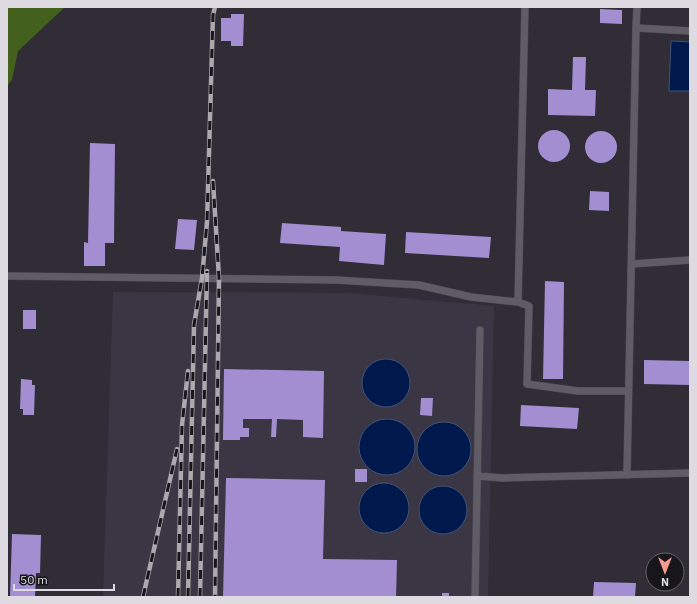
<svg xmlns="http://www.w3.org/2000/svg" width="697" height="604" font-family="'IBM Plex Sans',sans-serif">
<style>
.built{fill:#3a3644}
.forest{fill:#44601d}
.water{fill:#00194c;stroke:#425379}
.building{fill:#a38ed2}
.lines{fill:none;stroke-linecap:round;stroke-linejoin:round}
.service-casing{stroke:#4b4850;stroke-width:8}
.service{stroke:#5f5c65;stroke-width:7}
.rail-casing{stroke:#aba8af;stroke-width:4.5}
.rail{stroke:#17161a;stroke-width:3;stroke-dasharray:9;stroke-linecap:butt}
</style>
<rect width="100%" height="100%" fill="#302d36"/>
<path class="built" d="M113,292L348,293L494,306L488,597H103Z"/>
<path class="forest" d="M7,7H65L18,51L12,80L7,86Z"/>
<path class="water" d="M671,41L690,42V91H669Z
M362 383a24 24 0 1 1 48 0a24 24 0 1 1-48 0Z
M359 447a28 28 0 1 1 56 0a28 28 0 1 1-56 0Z
M417 449a27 27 0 1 1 54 0a27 27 0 1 1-54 0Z
M359 508a25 25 0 1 1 50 0a25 25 0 1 1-50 0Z
M419 510a24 24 0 1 1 48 0a24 24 0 1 1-48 0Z"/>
<path class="building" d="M600,9L622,10V24L600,23Z
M231,14H244L243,46H231V41H221V18H231Z
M573,57H586L585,90H596L595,116L548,115V89L572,90Z
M538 146a16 16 0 1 1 32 0a16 16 0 1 1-32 0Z
M585 147a16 16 0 1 1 32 0a16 16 0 1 1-32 0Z
M90,143L115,144L114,243H105V266H84V242L88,243Z
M590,191L609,192V211L589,210Z
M178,219L197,220L194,250L175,249Z
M282,223L341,227V231L386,234L384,265L339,261L340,247L280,243Z
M406,232L491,237L489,258L405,253Z
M545,281L564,282L563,379H543Z
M23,310H36V329H23Z
M644,360L690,361V385L644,384Z
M224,369L324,371L323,438L303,437V420L277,419L276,437H271L272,419H243V428H249V437H240V440H223Z
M21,379L32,380V385H35L34,415H23V409H20Z
M421,398H433L432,416L420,415Z
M521,405L579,408L577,429L520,426Z
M355,469H367V482H355Z
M226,478L325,480L323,559L397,560L396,597H223Z
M12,534L41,535L40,573H36L35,597H10Z
M594,582L636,583L635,597H593Z
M442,593H449V597H442Z"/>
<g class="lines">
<defs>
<path id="service" d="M636,28L637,7
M632,264L690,260
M7,276L336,280L419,285L471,297L518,302L529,306L527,384L578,391H627
M518,302L525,7
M627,475L636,28L690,31
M477,476L503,478L690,473
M475,597L480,330"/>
</defs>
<use href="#service" class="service-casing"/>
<use href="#service" class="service"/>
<defs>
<path id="rail" d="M213,181L219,278L215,597
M143,597L177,449
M178,597L182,425L188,371
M188,597L194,325L202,278L207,222L213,15L215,7
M200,597L207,271"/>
</defs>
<use href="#rail" class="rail-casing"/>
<use href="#rail" class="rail"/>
</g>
<rect width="697" height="604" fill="none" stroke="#dddbe1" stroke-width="16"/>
<g transform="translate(665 572) rotate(180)"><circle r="19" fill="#17161a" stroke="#66656a"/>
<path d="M0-3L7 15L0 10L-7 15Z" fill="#f59c90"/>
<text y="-6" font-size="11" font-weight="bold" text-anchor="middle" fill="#dddbe1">N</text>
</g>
<path d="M14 584v6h100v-6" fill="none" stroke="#dddbe1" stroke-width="2"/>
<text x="20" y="584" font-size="12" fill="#dddbe1" stroke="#17161a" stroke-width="3" paint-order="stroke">50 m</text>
</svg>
